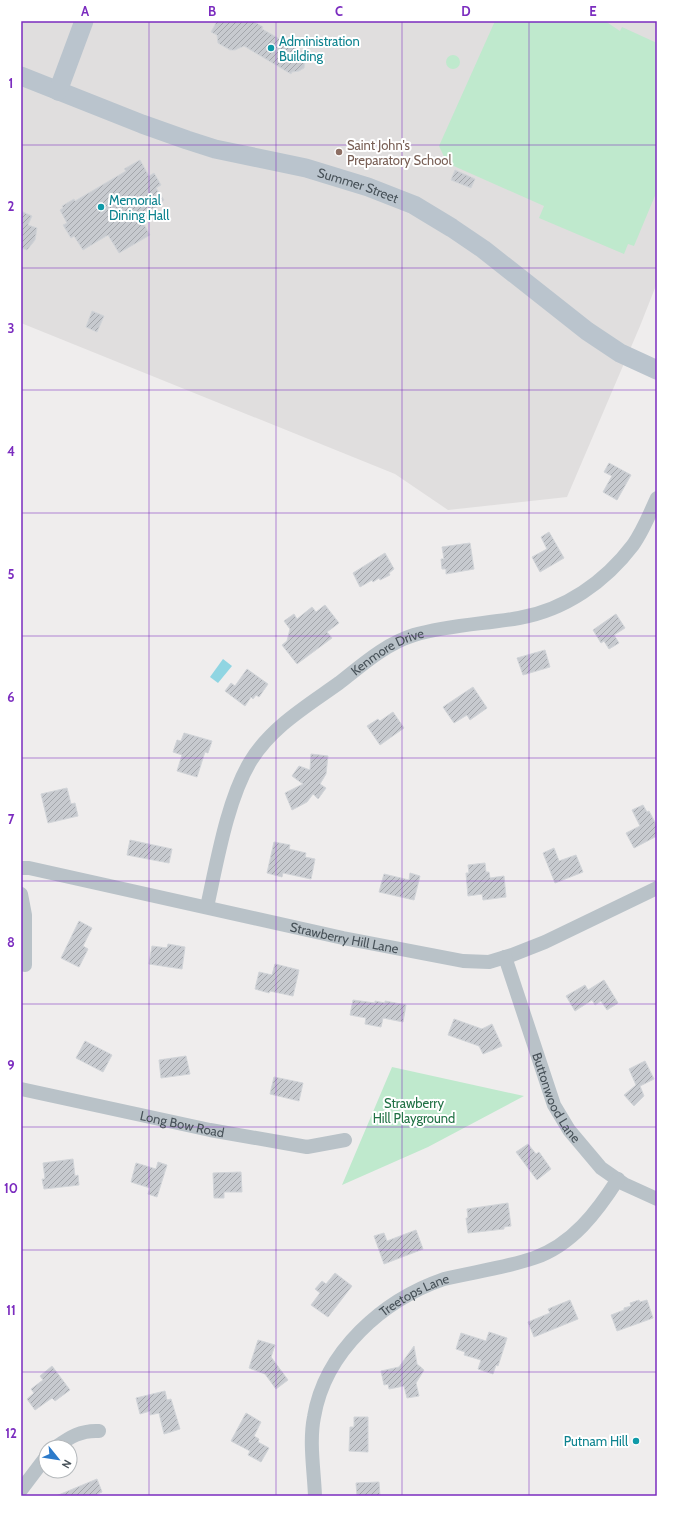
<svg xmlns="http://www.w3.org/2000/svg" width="678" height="1517" font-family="Cabin,sans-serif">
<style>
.education{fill:#e0dede}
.green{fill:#bfe9cd}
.water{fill:#90d5e2}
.building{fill:url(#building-hatch);stroke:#d1d4d8}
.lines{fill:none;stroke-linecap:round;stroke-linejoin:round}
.street{stroke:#b9c2c8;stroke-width:14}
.secondary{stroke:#bac4cd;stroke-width:19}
.grid{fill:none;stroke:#7b2cbf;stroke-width:1;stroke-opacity:0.55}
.culture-dot{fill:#0f9aa8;stroke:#fff;stroke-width:1.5}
.education-dot{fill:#8d6e63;stroke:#fff;stroke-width:1.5}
.labels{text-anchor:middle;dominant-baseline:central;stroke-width:4;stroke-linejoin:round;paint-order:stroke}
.culture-label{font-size:13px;fill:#0d838f;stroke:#fff;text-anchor:start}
.education-label{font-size:13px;fill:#785e54;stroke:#fff;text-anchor:start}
.street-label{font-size:13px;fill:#475158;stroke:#fff}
.park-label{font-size:13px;fill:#207144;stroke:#fff}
.neatline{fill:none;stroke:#7b2cbf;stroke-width:1.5}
.grid-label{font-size:13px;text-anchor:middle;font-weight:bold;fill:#7b2cbf}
</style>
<defs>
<pattern id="building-hatch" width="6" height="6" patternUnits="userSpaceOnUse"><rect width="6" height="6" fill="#c7cacf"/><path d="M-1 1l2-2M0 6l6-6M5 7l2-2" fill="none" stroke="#a3a6ab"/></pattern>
</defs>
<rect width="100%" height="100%" fill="#efeded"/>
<path class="education" d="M21,21H657V283L640,326L567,497L448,510L395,474L21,323Z"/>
<path class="green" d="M495,21H605L620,31L622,27L657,43V191L634,246L628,244L624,254L539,218L544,206L447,163L439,146Z
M446 62a7 7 0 1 1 14 0a7 7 0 1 1-14 0Z
M392,1067L524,1096L428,1147L342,1185Z"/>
<path class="water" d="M223,659L232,666L218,683L210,677Z"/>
<path class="building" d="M217,21H253L263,27L262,29L303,52L302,55L305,61L304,68L299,71L292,72L291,74L244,46L235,50H230L218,43L217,35L211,32Z
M140,160L149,176L154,173L161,185L156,188L164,200L161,202L162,204L140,217L150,235L119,253L108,235L83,250L74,236L71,238L63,225L67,223L60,210L63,208L62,206L74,199L75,201L126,171L124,169Z
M455,170L475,179L471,188L451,180Z
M21,211L32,216L28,225L37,228L35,240L27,250L21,248Z
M92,311L104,316L97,332L86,327Z
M609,463L631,475L617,500L603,492L612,476L604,472Z
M549,532L564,558L540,572L532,557L547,549L541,537Z
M470,543L474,569L446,574V569H442L441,559H444L442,547Z
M385,553L394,569L389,573L390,575L380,580L379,578L373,582L372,580L360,587L353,573Z
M325,605L339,623L327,632L332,638L297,664L282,645L287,641L290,629L284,621L294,614L297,619L312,607L316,612Z
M616,614L625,628L614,635L619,643L609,649L604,641L601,643L593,630Z
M545,650L550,667L523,675L517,658Z
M247,669L268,684L259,697L256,695L253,699L251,697L245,706L225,691L231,683L235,686Z
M473,687L487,708L470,720L467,715L454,723L443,707Z
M393,712L404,728L380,745L367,726L378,719L380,721Z
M184,733L212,741L208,753L205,752L197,777L177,771L182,755L173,752L177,740L181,741Z
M311,754L328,756L326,774L320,784L326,788L318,799L313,794L307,802L292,810L285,793L303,784L292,776L299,766L310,770Z
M67,788L71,804L75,803L78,816L48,823L41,794Z
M643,805L647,812L649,811L657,826V836L634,848L626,833L640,826L632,810Z
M130,840L172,849L169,863L127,855Z
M274,842L290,845L289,849L306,853L305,857L315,859L311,879L283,873L282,877L267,873Z
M554,848L559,861L576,855L583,872L555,883L543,853Z
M485,863L486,872H489L490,878L504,876L506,897L483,900L482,894L468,896L466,873H469L468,865Z
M410,873L420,876L414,900L379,892L384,874L409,880Z
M79,921L92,928L83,946L88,949L79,967L61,958Z
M168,944L185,947L182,969L149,964L152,946L167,948Z
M275,964L299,970L293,996L270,991L269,993L255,989L259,972L272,975Z
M604,980L618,1003L607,1010L601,1001L595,1005L592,1000L575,1011L566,996L585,985L588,990Z
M353,1000L375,1003V1001L385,1003V1001L406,1005L403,1022L383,1018L381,1027L365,1024L366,1018L350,1015Z
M454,1019L482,1029L492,1024L502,1046L483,1054L479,1046L448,1035Z
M85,1041L112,1055L103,1072L76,1058Z
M186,1056L190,1074L161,1078L159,1060Z
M645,1061L654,1079L640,1086L644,1096L634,1106L624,1095L636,1085L629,1069Z
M274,1077L303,1083L299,1101L270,1094Z
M528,1144L536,1154L539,1152L551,1169L537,1180L516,1152Z
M73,1159L75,1176L78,1175L79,1185L44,1189L42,1179H45L43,1163Z
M158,1162L167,1165L157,1197L148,1194L150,1188L131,1182L136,1163L156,1169Z
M241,1172L242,1192H224V1198H214L213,1173Z
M508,1203L511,1226L504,1227V1229L468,1233L466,1218H468L467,1209Z
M416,1230L423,1249L384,1264L374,1236L384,1233L387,1241Z
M335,1273L352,1286L328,1317L311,1305L320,1293L315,1289L322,1281L326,1284Z
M570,1300L578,1319L534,1337L528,1322L550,1313L548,1309Z
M639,1300L640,1302L647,1300L653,1318L617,1331L611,1315L624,1310V1308L631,1306L630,1303Z
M489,1332L507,1338L498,1366L496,1365L493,1374L478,1369L481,1360L464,1355L465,1352L456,1349L461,1333L486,1341Z
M258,1340L275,1345L271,1357L288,1380L276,1389L265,1374L249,1368Z
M414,1346L417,1364L424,1370L416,1383L419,1396L407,1398L404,1386L389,1389L388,1384L384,1385L381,1371L399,1367Z
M52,1366L70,1390L55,1401L52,1398L35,1410L27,1399L34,1393L31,1389L43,1380L40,1376Z
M165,1391L167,1400L171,1399L180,1429L164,1434L159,1413L150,1415V1411L140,1414L136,1398Z
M246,1413L261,1422L254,1436L259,1439L258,1442L269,1448L261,1462L248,1455L250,1451L231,1441Z
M354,1417H368V1452L349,1451L350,1427H354Z
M97,1479L102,1492L93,1496H56Z
M379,1482L380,1496H357L356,1483Z"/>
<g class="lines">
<g class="street">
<path id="s1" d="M21,868H29L343,938L463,961L489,962L512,955L545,942L657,888"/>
<path d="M21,894L25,915V965"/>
<path id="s2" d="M207,907C217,862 227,801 250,762C271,727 307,706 339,683C362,665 385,644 414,635C448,625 484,624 519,618C565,610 605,582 633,545C643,531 650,513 657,498"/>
<path id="s3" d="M505,957L554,1105L569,1130L601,1168L624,1184L657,1199"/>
<path id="s4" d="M21,1089L210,1130L307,1147L345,1140"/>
<path d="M56,1447C70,1437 81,1430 99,1431"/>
<path d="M21,1490L46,1457"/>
<path id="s5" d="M315,1496C314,1470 309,1442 314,1417C325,1351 383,1300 444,1279C473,1272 505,1268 534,1258C572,1245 597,1212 618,1179"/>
</g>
<g class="secondary">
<path id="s6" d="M21,76L142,124L187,140L215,149L306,168L368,187L414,205L452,228L483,249L587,331L620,353L657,370"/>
<path d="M58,91L84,21"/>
</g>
</g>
<path class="grid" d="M149,21V1496M276,21V1496M402,21V1496M529,21V1496M21,145H657M21,268H657M21,390H657M21,513H657M21,636H657M21,758H657M21,881H657M21,1004H657M21,1127H657M21,1250H657M21,1372H657"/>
<g class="culture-dot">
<circle cx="271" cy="48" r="4"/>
<circle cx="101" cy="207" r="4"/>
<circle cx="636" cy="1441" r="4"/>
</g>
<circle class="education-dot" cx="339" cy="152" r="4"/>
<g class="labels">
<g class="culture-label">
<text x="279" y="41">Administration<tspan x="279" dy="15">Building</tspan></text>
<text x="109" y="200">Memorial<tspan x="109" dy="15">Dining Hall</tspan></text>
<text x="628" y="1441" text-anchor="end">Putnam Hill</text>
</g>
<g class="education-label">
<text x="347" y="145">Saint John's<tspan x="347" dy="15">Preparatory School</tspan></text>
</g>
<g class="street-label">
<text stroke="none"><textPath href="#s6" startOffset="355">Summer Street</textPath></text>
<text stroke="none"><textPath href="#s2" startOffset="330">Kenmore Drive</textPath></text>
<text stroke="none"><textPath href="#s1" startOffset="331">Strawberry Hill Lane</textPath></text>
<text stroke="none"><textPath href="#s3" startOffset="150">Buttonwood Lane</textPath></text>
<text stroke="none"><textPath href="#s4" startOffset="165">Long Bow Road</textPath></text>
<text stroke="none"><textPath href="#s5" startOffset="244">Treetops Lane</textPath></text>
</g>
<g class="park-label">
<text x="414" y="1103">Strawberry<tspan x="414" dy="15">Hill Playground</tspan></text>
</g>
</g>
<rect width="678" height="1517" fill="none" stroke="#ffffff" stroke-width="44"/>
<g transform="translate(58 1459) rotate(120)"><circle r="19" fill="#ffffff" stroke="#b5b9bc"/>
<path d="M0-3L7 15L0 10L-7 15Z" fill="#2c7aca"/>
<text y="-6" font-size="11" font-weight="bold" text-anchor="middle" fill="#475158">N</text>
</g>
<rect x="22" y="22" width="634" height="1473" class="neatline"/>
<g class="grid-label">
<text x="85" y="16">A</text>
<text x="212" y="16">B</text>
<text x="339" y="16">C</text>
<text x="466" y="16">D</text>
<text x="593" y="16">E</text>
<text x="11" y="88">1</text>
<text x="11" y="211">2</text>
<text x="11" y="333">3</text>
<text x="11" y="456">4</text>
<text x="11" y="579">5</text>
<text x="11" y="702">6</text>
<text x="11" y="824">7</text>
<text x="11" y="947">8</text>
<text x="11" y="1070">9</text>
<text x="11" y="1193">10</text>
<text x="11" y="1315">11</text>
<text x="11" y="1438">12</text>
</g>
</svg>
